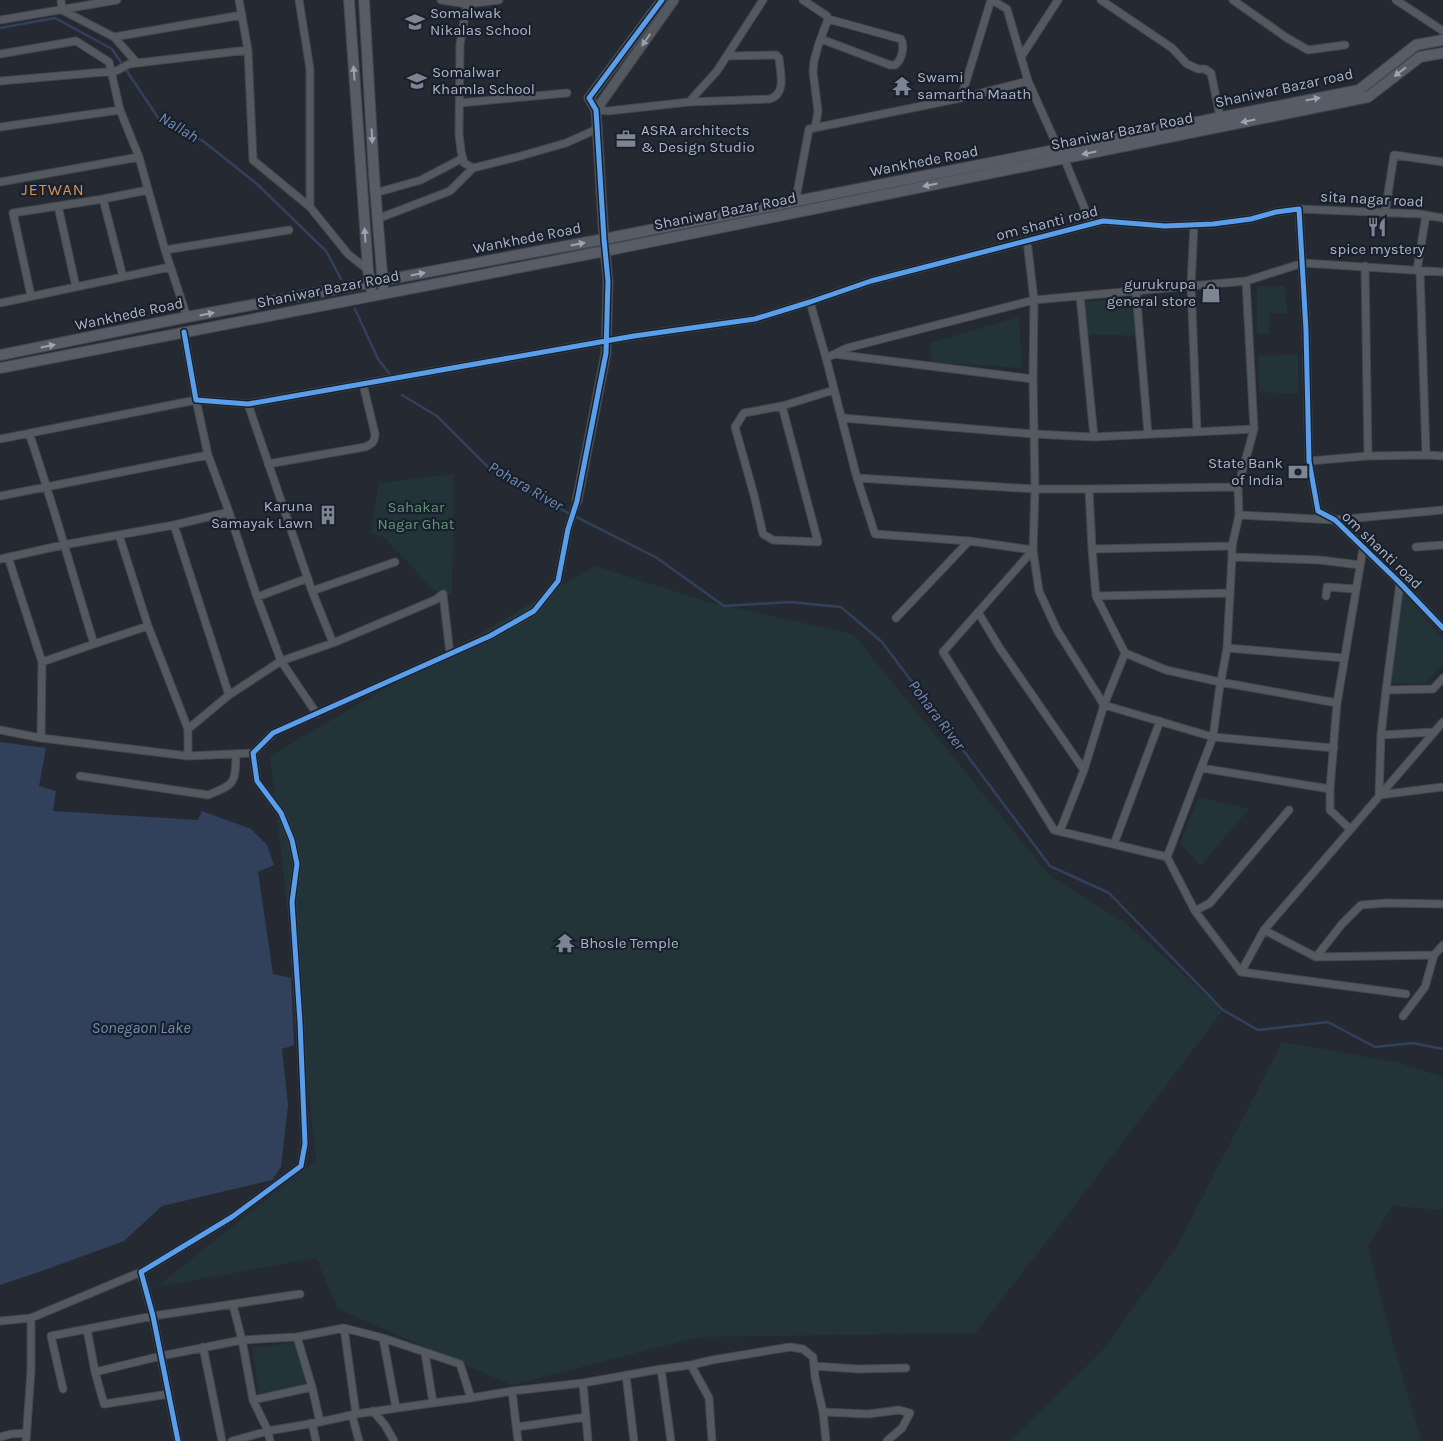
<svg xmlns="http://www.w3.org/2000/svg" width="1443" height="1441" font-family="Karla,sans-serif">
<style>
.green{fill:#223438}
.water{fill:#31415c}
.lines{fill:none;stroke-linecap:round;stroke-linejoin:round}
.stream{stroke:#31415c;stroke-width:2.5}
.minor-casing{stroke:#42464d;stroke-width:9}
.tertiary-casing{stroke:#42464d;stroke-width:11}
.secondary-casing{stroke:#42464d;stroke-width:12}
.minor{stroke:#545960;stroke-width:7}
.tertiary{stroke:#545960;stroke-width:9}
.secondary{stroke:#585c66;stroke-width:10}
.cycleway-casing{stroke:#18202d;stroke-width:8}
.cycleway{stroke:#5a9eea;stroke-width:5}
.oneway{fill:#979eac}
.oneway2{fill:#9ca3b2}
.labels{text-anchor:middle;dominant-baseline:central;stroke-width:4.5;stroke-linejoin:round;paint-order:stroke}
.poi-label{font-size:15px;fill:#adb5c5;stroke:#18202d;text-anchor:start}
.street-label{font-size:15px;fill:#adb5c5;stroke:#18202d}
.park-label{font-size:15px;fill:#649672;stroke:#18202d}
.water-label{font-size:16px;font-style:italic;fill:#748aaf;stroke:#18202d}
.neighbourhood-label{font-size:16px;letter-spacing:1px;fill:#d79456;stroke:#18202d}
</style>
<rect width="100%" height="100%" fill="#252a32"/>
<path class="green" d="M1257,286H1285L1287,313H1270L1269,334L1257,333Z
M1137,299L1140,336L1086,334L1084,302Z
M1019,317L1022,368L932,362L930,343Z
M1298,354V394L1259,392L1258,356Z
M454,474L452,595L433,589L385,538L371,533L379,483Z
M595,566L705,601L853,634L1050,876L1128,925L1223,1010L1069,1213L975,1333L698,1337L511,1385L338,1309L316,1258L156,1287L316,1160L270,756Z
M1403,593L1443,639V664L1426,683H1391Z
M1199,797L1249,809L1200,866L1180,842Z
M1282,1042L1396,1062L1443,1077V1210L1392,1206L1368,1247L1390,1333L1421,1441H1011L1103,1350L1178,1245Z
M296,1342L307,1384L259,1394L252,1348Z"/>
<path class="water" d="M0,742L46,748L39,786L56,791L53,811L198,820L202,811L251,829L267,845L274,865L258,872L273,974L291,978L294,1045L282,1049L288,1105L281,1167L272,1180L162,1206L124,1241L39,1272L0,1285Z"/>
<g class="lines">
<path class="stream" d="M0,28L55,18L112,49L159,119L203,141L257,184L326,251L341,279
M355,309L378,359L389,373
M402,395L437,416L489,468L553,505L657,558L724,606L790,602L841,607L882,642L1050,866L1109,893L1223,1010L1258,1030L1328,1022L1375,1047L1413,1043L1443,1049"/>
<defs>
<path id="minor" d="M61,0L62,10L114,37L242,15
M239,0L248,50L253,160L310,207
M299,0L310,69V207L348,254L368,270
M441,0L467,4L460,44L459,134L461,151L464,163L473,168L517,157L566,143L597,129
M467,0V4L499,0
M803,0L827,16L828,19L819,43L814,61L813,72L818,111L815,128
M992,0L1007,9L1028,81L1059,150L1064,158L1091,224
M1101,0L1172,48L1187,64L1198,69H1205L1211,73L1221,121
M1233,0L1287,38L1308,50L1345,45
M1396,0L1443,31
M0,20L117,0
M114,37L137,63L248,50
M821,39L890,65H895C902,60 905,46 901,39L828,19
M0,54L76,41L109,62L120,110L139,157L165,250
M1021,57L1058,0
M0,81L116,71L129,64L137,63
M961,98L991,0
M689,102L770,99C787,94 780,71 779,58L776,55L727,56
M460,103L567,93
M596,110L608,111L689,102L717,71L763,0
M0,127L120,110
M0,182L139,157
M375,193L421,180L463,158
M103,199L123,277
M798,201L797,193L809,129L961,98L1028,81
M58,206L76,287
M1299,209L1420,214L1443,218
M1385,213L1394,155L1443,162
M377,219L450,191L473,168
M1194,225L1191,285L1197,431
M1365,266L1368,456L1426,455L1420,271
M1417,270L1426,215
M1246,281L1303,263L1443,272
M1136,290L1148,434
M31,296L13,213L103,199L148,190
M1080,296L1094,437
M810,302L826,358L847,348L1034,300L1027,240
M0,303L170,267
M187,317L165,250L289,230
M184,332L196,400L248,404L634,336L755,319L810,302L871,281L1103,221L1165,226L1213,224L1251,219L1276,212L1299,209L1306,330L1309,461L1318,511L1335,520L1400,583L1443,628
M834,354L1033,379L1034,434L842,418
M826,358L857,478L875,534L969,541L896,618
M1033,379L1034,300L1246,281L1254,429L1094,437L1034,434L1035,489L1033,550L1039,591L1057,630L1104,705L1213,737L1334,748
M248,404L312,591L333,643
M782,406L744,413L735,427L754,495L763,534L773,540L818,542L782,406L834,390
M29,433C53,503 72,573 94,644L148,626L188,729
M0,439L196,400L208,455L229,512L257,597L281,661L333,643L435,600L443,594L450,654
M1426,455L1443,456
M1309,461L1368,456
M268,464L365,447C372,444 375,442 375,434L363,384
M857,478L1035,489H1089L1238,487L1239,515L1232,546V557L1227,648L1219,692L1213,737L1201,768L1330,789L1337,703L1363,549
M1238,487L1254,429
M1089,489L1092,549L1232,546
M0,496L208,455
M1239,515L1335,520L1443,510
M174,525L229,695
M119,535L148,626
M969,541L1033,550L943,652L1054,830L1167,857L1195,911L1241,972L1264,930L1443,722
M1416,547L1443,545
M8,557L42,662L41,738
M1232,557L1320,560L1360,565
M0,559L63,545L174,525L229,512
M1400,583L1386,690L1433,689L1443,678
M312,591L395,562
M1096,596L1230,593
M1326,596L1327,587L1356,589
M257,597L308,578
M978,612L999,647L1084,770L1104,705L1125,653L1096,596L1092,549
M1227,648L1344,658
M1125,653L1166,670L1220,682L1337,703
M42,662L94,644
M1386,690L1381,735L1379,795L1443,787
M0,730L41,738L188,756
M1381,735L1434,732
M253,753L188,756V729L229,695L281,661L317,714
M80,776L208,795C236,784 235,783 236,754
M1330,789V810L1350,829
M1060,831L1084,770
M1114,844L1160,721
M1167,857L1201,768
M1195,911L1210,903L1289,810
M1264,930L1316,957L1434,955L1443,945
M1316,957L1342,924L1361,905L1386,903L1443,904
M1241,972L1406,994
M1403,1016L1425,987L1434,955
M233,1305L242,1340L161,1356L95,1372L87,1329L153,1316L300,1294
M0,1321L31,1318L141,1272
M344,1328L356,1414
M297,1337L312,1387L320,1422
M383,1338L396,1408
M203,1347L222,1441
M691,1365L712,1360L790,1347L803,1349L813,1357L814,1366
M661,1369L671,1441
M95,1372L104,1404L169,1394
M626,1375L634,1441
M312,1387L253,1400L242,1340L297,1337L344,1328L383,1338L460,1364L471,1398L433,1403L425,1353
M63,1389L51,1336L87,1329
M471,1398L512,1391
M253,1400L268,1431L270,1441
M373,1411L385,1425L394,1441
M823,1412L868,1414L899,1410L910,1413L902,1428L887,1441
M352,1415L359,1441
M586,1417L588,1441
M312,1423L316,1441
M517,1427L586,1417L583,1383
M0,1437L11,1434L26,1433
M26,1441L31,1371V1318
M178,1441L153,1316L141,1272L232,1217L301,1166L305,1144L300,1022L292,902L297,864L292,840L281,813L257,781L253,753L273,733L490,636L534,611L558,581L568,529L577,501
M232,1441L268,1431L320,1422L356,1414L433,1403
M518,1441L512,1391L583,1383L661,1369L691,1365L709,1398L712,1441
M826,1441L823,1412L815,1377L814,1366L858,1369L906,1368"/>
<path id="tertiary" d="M596,110L674,0
M577,501L606,353L608,281L604,239L596,110L589,98L662,0"/>
<path id="secondary" d="M349,0L368,270L371,288
M364,0L374,175L383,286
M0,355L187,317L604,239L1359,90L1416,45L1443,40
M0,368L605,251L1368,97L1420,57L1443,53"/>
</defs>
<use href="#minor" class="minor-casing"/>
<use href="#tertiary" class="tertiary-casing"/>
<use href="#secondary" class="secondary-casing"/>
<use href="#minor" class="minor"/>
<use href="#tertiary" class="tertiary"/>
<use href="#secondary" class="secondary"/>
<defs>
<path id="cycleway" d="M184,332L196,400L248,404L634,336L755,319L810,302L871,281L1103,221L1165,226L1213,224L1251,219L1276,212L1299,209L1306,330L1309,461L1318,511L1335,520L1400,583L1443,628
M178,1441L153,1316L141,1272L232,1217L301,1166L305,1144L300,1022L292,902L297,864L292,840L281,813L257,781L253,753L273,733L490,636L534,611L558,581L568,529L577,501L606,353L608,281L604,239L596,110L589,98L662,0"/>
</defs>
<use href="#cycleway" class="cycleway-casing"/>
<use href="#cycleway" class="cycleway"/>
</g>
<defs><path id="oneway-solid" d="M-6-.8H1V-3.2L6.5 0L1 3.2V.8H-6Z" transform="scale(1.25)"/></defs>
<use class="oneway" href="#oneway-solid" transform="translate(646 40) rotate(125)"/>
<g class="oneway2">
<use href="#oneway-solid" transform="translate(1400 72) rotate(142)"/>
<use href="#oneway-solid" transform="translate(354 73) rotate(-94)"/>
<use href="#oneway-solid" transform="translate(1313 99) rotate(-11)"/>
<use href="#oneway-solid" transform="translate(1248 121) rotate(169)"/>
<use href="#oneway-solid" transform="translate(372 136) rotate(87)"/>
<use href="#oneway-solid" transform="translate(1089 153) rotate(169)"/>
<use href="#oneway-solid" transform="translate(930 185) rotate(169)"/>
<use href="#oneway-solid" transform="translate(365 235) rotate(-94)"/>
<use href="#oneway-solid" transform="translate(578 244) rotate(-11)"/>
<use href="#oneway-solid" transform="translate(418 274) rotate(-11)"/>
<use href="#oneway-solid" transform="translate(207 314) rotate(-11)"/>
<use href="#oneway-solid" transform="translate(48 346) rotate(-11)"/>
</g>
<defs>
<symbol id="school-bare" viewBox="-9 -9 18 18"><path d="M0-5L7-2L0 1L-7-2ZM-4 1L0 2.5L4 1V4Q0 6-4 4Z" fill="#7d8492" stroke="#18202d" stroke-width="2.5" paint-order="stroke"/></symbol>
<symbol id="temple-bare" viewBox="-9 -9 18 18"><path d="M0-6L5-2H3V0L6.5 2.5H4V6H1.5V3h-3V6H-4V2.5H-6.5L-3 0V-2H-5Z" fill="#7d8492" stroke="#18202d" stroke-width="2.5" paint-order="stroke"/></symbol>
<symbol id="office-bare" viewBox="-9 -9 18 18"><path d="M-6-3h4V-5.5h4V-3h4V5H-6ZM-1-4.5V-3h2v-1.5ZM-6 0V1H6V0Z" fill="#7d8492" stroke="#18202d" stroke-width="2.5" paint-order="stroke"/></symbol>
<symbol id="restaurant-bare" viewBox="-9 -9 18 18"><path d="M-5-6h1v4h1v-4h1v4h1v-4h1v5L-1.5 .5V6h-2V.5L-5-1ZM5-6V6H3V1.5H1.5Q1.5-4 5-6Z" fill="#7d8492" stroke="#18202d" stroke-width="2.5" paint-order="stroke"/></symbol>
<symbol id="shop-bare" viewBox="-9 -9 18 18"><path d="M-5-2.5h2.3a2.7 3.5 0 0 1 5.4 0H5L5.5 6h-11ZM-1.5-2.5h3a1.5 2.3 0 0 0-3 0Z" fill="#7d8492" stroke="#18202d" stroke-width="2.5" paint-order="stroke"/></symbol>
<symbol id="bank-bare" viewBox="-9 -9 18 18"><path d="M-6-4H6V4H-6ZM0-2.3a2.3 2.3 0 1 0 0 4.6a2.3 2.3 0 1 0 0-4.6Z" fill="#7d8492" stroke="#18202d" stroke-width="2.5" paint-order="stroke"/></symbol>
<symbol id="building-bare" viewBox="-9 -9 18 18"><path d="M-4-6H4V6H1V3H-1V6H-4ZM-2.5-4.3h1.7v1.8h-1.7ZM.8-4.3h1.7v1.8H.8ZM-2.5-1h1.7V.8h-1.7ZM.8-1h1.7V.8H.8Z" fill="#7d8492" stroke="#18202d" stroke-width="2.5" paint-order="stroke"/></symbol>
</defs>
<g fill-rule="evenodd">
<use href="#school-bare" x="401" y="8" width="28" height="28"/>
<use href="#school-bare" x="403" y="67" width="28" height="28"/>
<use href="#temple-bare" x="888" y="72" width="28" height="28"/>
<use href="#office-bare" x="612" y="125" width="28" height="28"/>
<use href="#restaurant-bare" x="1363" y="213" width="28" height="28"/>
<use href="#shop-bare" x="1197" y="279" width="28" height="28"/>
<use href="#bank-bare" x="1284" y="458" width="28" height="28"/>
<use href="#building-bare" x="314" y="501" width="28" height="28"/>
<use href="#temple-bare" x="551" y="929" width="28" height="28"/>
</g>
<g class="labels">
<g class="poi-label">
<text x="430" y="13">Somalwak<tspan x="430" dy="17">Nikalas School</tspan></text>
<text x="432" y="72">Somalwar<tspan x="432" dy="17">Khamla School</tspan></text>
<text x="917" y="77">Swami<tspan x="917" dy="17">samartha Maath</tspan></text>
<text x="641" y="130">ASRA architects<tspan x="641" dy="17">&amp; Design Studio</tspan></text>
<text x="1377" y="249" text-anchor="middle">spice mystery</text>
<text x="1196" y="284" text-anchor="end">gurukrupa<tspan x="1196" dy="17">general store</tspan></text>
<text x="1283" y="463" text-anchor="end">State Bank<tspan x="1283" dy="17">of India</tspan></text>
<text x="313" y="506" text-anchor="end">Karuna<tspan x="313" dy="17">Samayak Lawn</tspan></text>
<text x="580" y="943">Bhosle Temple</text>
</g>
<g class="street-label">
<text transform="translate(1284 88) rotate(-12)">Shaniwar Bazar road</text>
<text transform="translate(1122 131) rotate(-11)">Shaniwar Bazar Road</text>
<text transform="translate(924 161) rotate(-11)">Wankhede Road</text>
<text transform="translate(1372 199) rotate(3)">sita nagar road</text>
<text transform="translate(725 211) rotate(-11)">Shaniwar Bazar Road</text>
<text transform="translate(1047 223) rotate(-14)">om shanti road</text>
<text transform="translate(527 238) rotate(-11)">Wankhede Road</text>
<text transform="translate(328 289) rotate(-11)">Shaniwar Bazar Road</text>
<text transform="translate(129 314) rotate(-12)">Wankhede Road</text>
<text transform="translate(1382 550) rotate(44)">om shanti road</text>
</g>
<g class="park-label">
<text x="416" y="507">Sahakar<tspan x="416" dy="17">Nagar Ghat</tspan></text>
</g>
<g class="water-label">
<text transform="translate(179 127) rotate(31)">Nallah</text>
<text transform="translate(526 486) rotate(30)">Pohara River</text>
<text transform="translate(937 715) rotate(53)">Pohara River</text>
<text x="141" y="1027">Sonegaon Lake</text>
</g>
<g class="neighbourhood-label">
<text x="53" y="189">JETWAN</text>
</g>
</g>
</svg>
